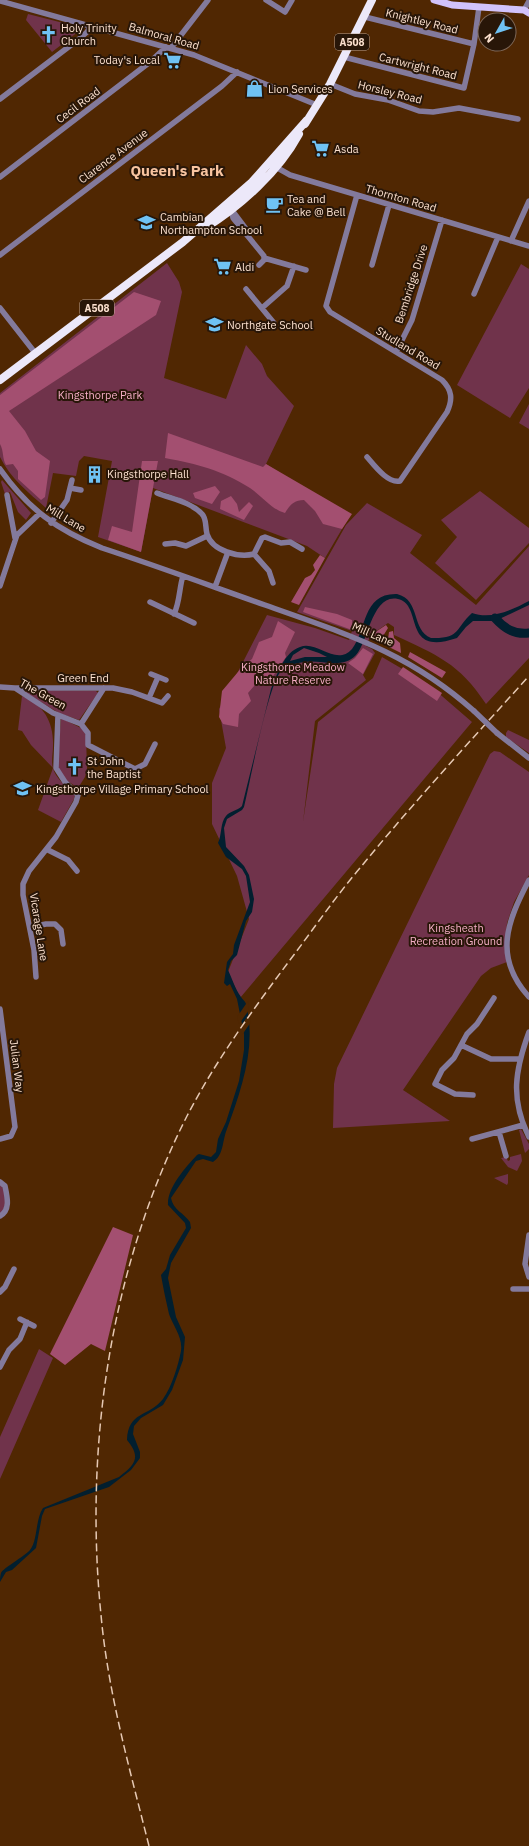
<svg xmlns="http://www.w3.org/2000/svg" width="529" height="1846" font-family="'IBM Plex Sans',sans-serif">
<style>
.green{fill:#70334b}
.forest{fill:#a34f70}
.water{fill:#021f2f;fill-rule:evenodd}
.pier{fill:#502702}
.lines{fill:none;stroke-linecap:round;stroke-linejoin:round}
.river{stroke:#021f2f;stroke-width:9}
.minor{stroke:#837a9c;stroke-width:5.5}
.major{stroke:#d1c2fb;stroke-width:7}
.highway{stroke:#ece8f9;stroke-width:8}
.rail{stroke:#e6c9b4;stroke-width:1.5;stroke-dasharray:8 4;stroke-linecap:butt}
.minor-bridge{stroke:#837a9c;stroke-width:5.5}
.labels{text-anchor:middle;dominant-baseline:central;stroke-width:4;stroke-linejoin:round;paint-order:stroke}
.shield{fill:#281608;stroke:#bca493;stroke-width:1}
.shield-label{font-size:10px;font-weight:bold;fill:#fce1cf}
.street-label{font-size:11px;fill:#fce1cf;stroke:#281608}
.poi-label{font-size:11px;fill:#fce1cf;stroke:#281608;text-anchor:start}
.park-label{font-size:11px;fill:#f5aec6;stroke:#281608}
.district-label{font-size:15px;font-weight:bold;fill:#f8c4a0;stroke:#281608}
</style>
<rect width="100%" height="100%" fill="#502702"/>
<path class="green" d="M28,14L83,28L52,52L26,20Z
M167,263L179,282L182,292L164,378L226,399L246,345L262,364L267,376L294,406L266,464L349,517L325,558L307,546L153,488L141,552L98,537L112,461L84,456L79,461L76,476L53,473L46,508C29,493 10,478 0,457V393Z
M521,264L529,269V388L510,418L457,385Z
M529,404V429L519,423Z
M2,480L31,513L26,520L18,512L10,492L5,494L1,482Z
M480,491L529,528V543L476,600L435,563L457,537L441,520Z
M367,503L422,535L410,553L476,605L529,546V658L486,704C459,663 437,655 394,635V627L388,623L371,635L366,646L372,649L375,653L363,675L366,680L315,721L303,822L318,722L373,678L382,657L428,684L472,722L240,998L228,972L249,919L237,876L212,824V783L226,748L219,709L267,615L315,628L349,640L352,631L297,612L346,525Z
M27,690L96,691L98,693L79,720L59,713L26,693Z
M22,696C45,705 54,724 53,746C53,753 51,762 53,768C55,778 67,787 75,794L74,799L61,822L38,810L53,768L31,745L22,731L18,730Z
M61,719H63L83,729L86,735L87,769L85,777L78,788L66,780L57,766Z
M508,730L529,740V753L506,737V733Z
M494,751L500,752L529,772V875L514,902L507,923L505,947L507,962L491,968L481,976L403,1090L450,1121L333,1128L334,1084L337,1068L490,754Z
M521,1129L529,1144V1149L525,1153L519,1130Z
M521,1154L522,1161L517,1171L508,1167L501,1158L506,1157L508,1161L510,1160V1157Z
M508,1174V1183L507,1185L494,1178Z
M0,1184C8,1192 7,1207 0,1215Z
M39,1349L53,1358L0,1479V1437Z"/>
<path class="forest" d="M134,292L161,301L156,315L9,411L25,431L36,451L50,461L45,497L41,500L18,479V471L13,464L6,465C2,458 4,451 0,444V395Z
M168,433L263,467L266,464L352,514L342,529L323,524L315,511L304,500C294,500 290,505 285,513C271,509 262,496 250,488C221,470 198,464 165,458Z
M142,461H158L141,552L108,540L112,526L132,532Z
M215,486L220,492L212,504L195,498L193,493Z
M231,496L237,504L239,512L249,502L253,506L244,520L220,509L221,501Z
M320,555L325,558L299,605L291,602L305,578L311,575L315,570L313,565Z
M305,607L337,614L352,620V630L303,612Z
M278,621L295,632L285,653L286,657L271,679L261,678L248,693L251,701L239,714L238,727L223,724L219,717L222,691L243,666L252,659L259,642L272,637Z
M386,625L388,628L380,641L371,638V635Z
M393,631L394,638L400,643L401,653L387,646L389,632Z
M363,648L373,654L363,674L348,663L355,658Z
M410,652L446,672L442,678L408,657Z
M403,667L442,693L437,701L398,674Z
M113,1227L133,1235L105,1351L91,1344L65,1365L50,1354Z"/>
<path class="water" d="M397,594C421,600 411,630 431,638C461,639 455,628 472,613C491,620 512,610 529,601V605L495,621H473L466,627L457,638C401,657 424,605 398,599C372,593 368,643 356,655C342,670 321,659 304,662C297,663 287,665 282,670C268,683 250,783 244,807L242,810L227,819L224,828L226,847L244,866L249,875L254,899L252,912L246,921L237,955L231,961L228,970C232,978 235,989 241,997C243,1000 245,1001 246,1004C257,1047 241,1090 227,1129C222,1141 224,1155 213,1162L203,1159L196,1161L171,1198C173,1210 184,1213 190,1222L191,1228L171,1263L168,1278L176,1317L185,1337L183,1360L172,1390L163,1405L141,1418L134,1426L133,1434L140,1452V1458L131,1470L109,1487L45,1509L42,1516L36,1548L12,1570L6,1572L0,1582C0,1580 0,1576 1,1573C2,1569 25,1556 30,1550C38,1540 35,1520 43,1508L119,1477C136,1464 141,1457 127,1440C128,1411 149,1417 163,1399C172,1386 178,1366 181,1351C183,1337 173,1326 169,1314C166,1301 163,1287 161,1275L166,1269L170,1255L186,1228L185,1223L168,1205C167,1188 185,1168 197,1155L199,1154L211,1157L216,1152L218,1139L226,1122L239,1081L244,1050V1034L237,999L230,984L227,986L224,983L227,962L233,954L234,945L250,902L246,876L242,869L226,857L218,843C222,835 220,823 226,816C230,811 237,811 242,806L271,689C277,675 284,652 300,647C317,640 336,667 352,649C367,630 362,593 397,594ZM304,648L319,653L327,657H305L290,661L293,655Z"/>
<path class="pier" d="M248,1001L249,1010L239,1024L237,1017Z
M250,1013L251,1022L242,1035L240,1027Z"/>
<g class="lines">
<path class="river" d="M495,618C504,628 514,635 529,633"/>
<path class="minor" d="M266,0L285,12L292,0
M0,1L194,55L317,105
M524,10L529,1
M365,17L474,44
M171,48L208,0
M344,57L464,88L474,44L479,7
M330,84L355,94L388,100L419,111L433,112L459,108L518,119
M0,99L79,39L87,32L91,26
M274,166L290,175L529,246
M0,177L150,62L166,47
M357,195L326,306L330,312L442,380C452,390 453,399 447,412L400,481C388,484 374,465 367,457
M231,209L233,218L264,256V260L259,265
M231,209L246,229
M511,241L529,201
M0,255L222,86L237,72
M264,258L306,270
M372,265L389,205
M246,289L274,323
M474,294L498,237
M0,308L36,354
M262,308L287,286L294,266
M396,352L412,320L442,220
M0,469C28,509 57,530 102,548C157,566 211,586 265,605C346,634 408,652 474,711
M70,488L81,490
M157,493C172,499 191,502 202,514C207,519 205,527 207,534C212,551 239,558 254,554L262,538L265,537L281,543L290,542L302,549
M7,495L15,538
M51,523L67,500L72,480
M165,544L175,543L186,546L207,536
M254,554L269,571L273,583
M0,586L17,535L39,514
M215,587L228,552
M150,602L194,623
M174,614C180,602 179,588 183,576
M151,674L166,680
M0,687L15,688L53,713L81,724L88,733V745L135,769L145,764L155,744
M15,688H113L132,692L162,703L168,696
M149,698L158,677
M81,724L104,688
M497,733L529,758
M48,850L68,860L77,871
M529,880C507,922 493,957 529,997
M31,927L46,924H55L61,930L63,944
M36,977L34,950L23,895V884L29,871L56,837L76,802L78,795L65,782L56,768L58,715
M0,1009L15,1127L11,1136L0,1139
M529,1032C515,1070 510,1099 529,1137
M461,1045L491,1059H519
M473,1095L455,1094L435,1084L442,1070L454,1058L467,1034L477,1024L494,998
M499,1132L506,1156
M472,1139L523,1125
M0,1182L5,1186C7,1196 11,1210 0,1216
M529,1235L525,1264L529,1277
M513,1289H529
M0,1292L5,1287L14,1269
M20,1319L34,1326
M0,1367L9,1350L20,1339L27,1322"/>
<path class="major" d="M434,0L452,5L524,10L529,13"/>
<path class="highway" d="M305,124L330,84L372,0
M205,228C241,206 279,171 299,134
M0,380L183,242L252,182L307,120"/>
<path class="rail" d="M149,1846C130,1770 108,1693 101,1615C84,1446 110,1268 187,1116C217,1058 257,1004 296,952C317,924 337,895 360,868C414,802 472,739 529,676"/>
<path class="minor-bridge" d="M474,711L497,733"/>
</g>
<defs>
<symbol id="church-bare" viewBox="-9 -9 18 18"><path d="M-1.2-6h2.4v3.5h3.3v2.4h-3.3V6h-2.4V-.1h-3.3v-2.4h3.3Z" fill="#6fc2f4" stroke="#281608" stroke-width="2.5" paint-order="stroke"/></symbol>
<symbol id="supermarket-bare" viewBox="-9 -9 18 18"><path d="M-6-5.5h2.5l.6 2H6L4.5 2H-2.5L-4.4-4H-6ZM-1.5 3.2a1.3 1.3 0 1 0 .1 0ZM3 3.2a1.3 1.3 0 1 0 .1 0Z" fill="#6fc2f4" stroke="#281608" stroke-width="2.5" paint-order="stroke"/></symbol>
<symbol id="shop-bare" viewBox="-9 -9 18 18"><path d="M-5-2.5h2.3a2.7 3.5 0 0 1 5.4 0H5L5.5 6h-11ZM-1.5-2.5h3a1.5 2.3 0 0 0-3 0Z" fill="#6fc2f4" stroke="#281608" stroke-width="2.5" paint-order="stroke"/></symbol>
<symbol id="cafe-bare" viewBox="-9 -9 18 18"><path d="M-5.5-4.5H6V0H3Q3 3.5 0 3.5H-2.5Q-5.5 3.5-5.5 0ZM3-3.2v2h1.7v-2ZM-6 4.5H4V6H-6Z" fill="#6fc2f4" stroke="#281608" stroke-width="2.5" paint-order="stroke"/></symbol>
<symbol id="school-bare" viewBox="-9 -9 18 18"><path d="M0-5L7-2L0 1L-7-2ZM-4 1L0 2.5L4 1V4Q0 6-4 4Z" fill="#6fc2f4" stroke="#281608" stroke-width="2.5" paint-order="stroke"/></symbol>
<symbol id="building-bare" viewBox="-9 -9 18 18"><path d="M-4-6H4V6H1V3H-1V6H-4ZM-2.5-4.3h1.7v1.8h-1.7ZM.8-4.3h1.7v1.8H.8ZM-2.5-1h1.7V.8h-1.7ZM.8-1h1.7V.8H.8Z" fill="#6fc2f4" stroke="#281608" stroke-width="2.5" paint-order="stroke"/></symbol>
</defs>
<g fill-rule="evenodd">
<use href="#church-bare" x="36" y="22" width="25" height="25"/>
<use href="#supermarket-bare" x="160" y="48" width="25" height="25"/>
<use href="#shop-bare" x="242" y="76" width="25" height="25"/>
<use href="#supermarket-bare" x="308" y="136" width="25" height="25"/>
<use href="#cafe-bare" x="262" y="192" width="25" height="25"/>
<use href="#school-bare" x="134" y="210" width="25" height="25"/>
<use href="#supermarket-bare" x="210" y="254" width="25" height="25"/>
<use href="#school-bare" x="202" y="312" width="25" height="25"/>
<use href="#building-bare" x="82" y="462" width="25" height="25"/>
<use href="#church-bare" x="62" y="754" width="25" height="25"/>
<use href="#school-bare" x="10" y="776" width="25" height="25"/>
</g>
<g class="labels">
<g class="shield">
<rect x="335" y="34" width="34" height="16" rx="3"/>
<rect x="80" y="300" width="34" height="16" rx="3"/>
</g>
<g class="shield-label">
<text x="352" y="42">A508</text>
<text x="97" y="308">A508</text>
</g>
<g class="street-label">
<text transform="translate(422 21) rotate(14)">Knightley Road</text>
<text transform="translate(164 36) rotate(16)">Balmoral Road</text>
<text transform="translate(418 66) rotate(14)">Cartwright Road</text>
<text transform="translate(390 92) rotate(14)">Horsley Road</text>
<text transform="translate(78 105) rotate(-37)">Cecil Road</text>
<text transform="translate(113 156) rotate(-37)">Clarence Avenue</text>
<text transform="translate(401 198) rotate(16)">Thornton Road</text>
<text transform="translate(411 284) rotate(-72)">Bembridge Drive</text>
<text transform="translate(408 348) rotate(31)">Studland Road</text>
<text transform="translate(66 518) rotate(31)">Mill Lane</text>
<text transform="translate(373 634) rotate(24)">Mill Lane</text>
<text x="83" y="678">Green End</text>
<text transform="translate(43 694) rotate(29)">The Green</text>
<text transform="translate(39 927) rotate(81)">Vicarage Lane</text>
<text transform="translate(17 1066) rotate(83)">Julian Way</text>
</g>
<g class="poi-label">
<text x="61" y="28">Holy Trinity<tspan x="61" dy="13">Church</tspan></text>
<text x="160" y="60" text-anchor="end">Today's Local</text>
<text x="268" y="89">Lion Services</text>
<text x="334" y="149">Asda</text>
<text x="287" y="199">Tea and<tspan x="287" dy="13">Cake @ Bell</tspan></text>
<text x="160" y="217">Cambian<tspan x="160" dy="13">Northampton School</tspan></text>
<text x="235" y="267">Aldi</text>
<text x="227" y="325">Northgate School</text>
<text x="107" y="474">Kingsthorpe Hall</text>
<text x="87" y="761">St John<tspan x="87" dy="13">the Baptist</tspan></text>
<text x="36" y="789">Kingsthorpe Village Primary School</text>
</g>
<g class="park-label">
<text x="100" y="395">Kingsthorpe Park</text>
<text x="293" y="667">Kingsthorpe Meadow<tspan x="293" dy="13">Nature Reserve</tspan></text>
<text x="456" y="928">Kingsheath<tspan x="456" dy="13">Recreation Ground</tspan></text>
</g>
<g class="district-label">
<text x="177" y="170">Queen's Park</text>
</g>
</g>
<g transform="translate(497 32) rotate(231)"><circle r="19" fill="#281608" stroke="#7d6758"/>
<path d="M0-3L7 15L0 10L-7 15Z" fill="#6fc2f4"/>
<text y="-6" font-size="11" font-weight="bold" text-anchor="middle" fill="#fce1cf">N</text>
</g>
</svg>
